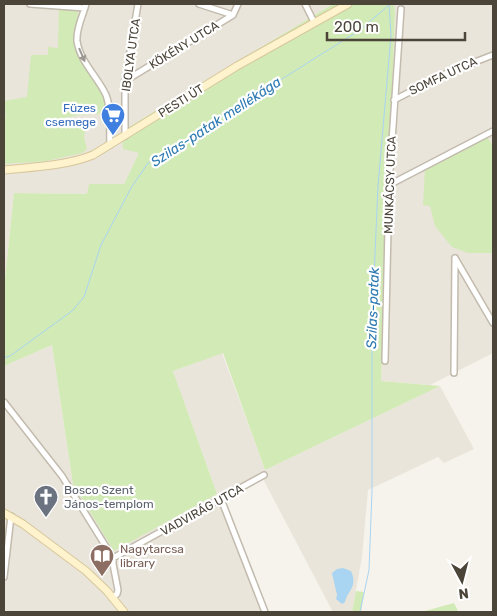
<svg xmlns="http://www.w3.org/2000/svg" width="497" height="616" font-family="Rubik,sans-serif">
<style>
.residential{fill:#eae5da}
.green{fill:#d2eab5}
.water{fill:#a9d4f2}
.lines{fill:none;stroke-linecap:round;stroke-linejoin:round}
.stream{stroke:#a9d4f2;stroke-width:1}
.minor-casing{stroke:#c2bbae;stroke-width:8}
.secondary-casing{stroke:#d6c79b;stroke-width:9}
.minor{stroke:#fff;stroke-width:5}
.secondary{stroke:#fff3cd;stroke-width:7}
.oneway{fill:#9c9892}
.labels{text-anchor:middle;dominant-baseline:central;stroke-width:4.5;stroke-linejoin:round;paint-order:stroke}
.street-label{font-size:12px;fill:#4b4439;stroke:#fff}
.shop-label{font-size:12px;fill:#366cbe;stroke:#fff;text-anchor:end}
.worship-label{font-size:12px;fill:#5b616d;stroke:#fff;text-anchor:start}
.education-label{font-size:12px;fill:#785e54;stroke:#fff;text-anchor:start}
.water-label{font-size:14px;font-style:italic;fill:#2e7ab2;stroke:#fff}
</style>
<rect width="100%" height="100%" fill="#f6f3ec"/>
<path class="residential" d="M4,4H333L122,131L140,152L124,184H89L88,194L14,193L4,288Z
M394,4H493V353L430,385L381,381L395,13Z
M52,345L73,484L217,494L173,371L222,353L265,470L440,386L474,449L444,463L438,457L368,490L362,557L352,612H333L263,479L224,500L267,612H4V366Z"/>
<path class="green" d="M333,4H394L395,13L381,381L440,386L265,470L223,353L173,371L217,494L114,551L73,484L52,345L4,366V288L14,193L87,194L89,184H124L139,153L123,149L122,131Z
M59,8L77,9L78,12L76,29L78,48L106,97L108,113L80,115L60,119L63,127L87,123L84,137L87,149L82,153L46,161L4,164V118L6,117L4,101L27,97L31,55H48V47L58,48Z
M487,137L493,146V253H468L452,247L435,226L430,206L423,205L425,169Z
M356,591L364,592L361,612H352Z
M454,603L458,611L407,612L425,611Z"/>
<path class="water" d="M343,568L351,571C358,587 348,590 345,602L342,604L336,599L337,595L332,573L337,569Z"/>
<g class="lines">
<path class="stream" d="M4,358L10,356L72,311L84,297L101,245L131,188L148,163L360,30L389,5
M360,612L369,570L372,491V323L378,186L391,35L389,4"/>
<defs>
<path id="minor" d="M30,4L85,8
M86,4C83,16 76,28 77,41C80,62 98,77 106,95C112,110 109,129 110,145
M199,4L233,15
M305,4L314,22
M125,81L233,15L238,4
M394,100L449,72L493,55
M125,136V81L138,4
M389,185L493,131
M455,258L493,323
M385,361L389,185L401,9
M454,373L455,258
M4,402L62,476L113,558V564L118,590L117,594L112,598
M221,499L265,612
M113,558L264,475
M4,577L11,516"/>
<path id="secondary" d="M4,170C33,167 65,166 93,155L237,66L348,4
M4,513L23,524L86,571L107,591L124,612"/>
</defs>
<use href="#minor" class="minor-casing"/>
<use href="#secondary" class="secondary-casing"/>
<use href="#minor" class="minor"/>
<use href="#secondary" class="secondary"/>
</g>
<defs><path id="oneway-solid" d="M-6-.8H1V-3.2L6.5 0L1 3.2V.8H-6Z" transform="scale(1.25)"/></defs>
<use class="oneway" href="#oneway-solid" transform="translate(82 55) rotate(67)"/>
<defs>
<symbol id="supermarket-pin" viewBox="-11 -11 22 30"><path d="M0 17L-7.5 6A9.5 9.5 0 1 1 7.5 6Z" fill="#3f7fe0" stroke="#fff"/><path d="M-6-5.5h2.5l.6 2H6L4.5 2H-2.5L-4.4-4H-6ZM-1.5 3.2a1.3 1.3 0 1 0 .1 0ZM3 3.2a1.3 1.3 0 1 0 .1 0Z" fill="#fff"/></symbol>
<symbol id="church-pin" viewBox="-11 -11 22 30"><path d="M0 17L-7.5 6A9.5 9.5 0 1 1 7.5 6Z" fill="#6b7280" stroke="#fff"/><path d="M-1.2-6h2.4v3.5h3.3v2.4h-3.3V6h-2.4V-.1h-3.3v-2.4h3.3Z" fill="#fff"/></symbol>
<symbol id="library-pin" viewBox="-11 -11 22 30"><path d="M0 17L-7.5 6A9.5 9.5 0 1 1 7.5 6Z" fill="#8d6e63" stroke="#fff"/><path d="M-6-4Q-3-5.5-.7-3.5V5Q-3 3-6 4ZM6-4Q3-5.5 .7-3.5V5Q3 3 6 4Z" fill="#fff"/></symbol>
</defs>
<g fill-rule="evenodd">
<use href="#supermarket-pin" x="99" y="101" width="28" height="38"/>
<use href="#church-pin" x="32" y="483" width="28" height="38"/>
<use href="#library-pin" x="88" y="542" width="28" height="38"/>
</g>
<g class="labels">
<g class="street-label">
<text transform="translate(184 45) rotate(-32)">KÖKÉNY UTCA</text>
<text transform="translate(131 55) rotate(-82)">IBOLYA UTCA</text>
<text transform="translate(443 76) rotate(-25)">SOMFA UTCA</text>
<text transform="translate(181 101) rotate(-32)">PESTI ÚT</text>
<text transform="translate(390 185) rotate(-88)">MUNKÁCSY UTCA</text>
<text transform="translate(202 510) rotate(-29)">VADVIRÁG UTCA</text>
</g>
<g class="shop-label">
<text x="96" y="108">Füzes<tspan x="96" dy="14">csemege</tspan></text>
</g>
<g class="worship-label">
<text x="64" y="490">Bosco Szent<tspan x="64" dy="14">János-templom</tspan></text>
</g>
<g class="education-label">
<text x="120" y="549">Nagytarcsa<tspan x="120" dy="14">library</tspan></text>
</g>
<g class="water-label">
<text transform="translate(216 122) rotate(-33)">Szilas-patak mellékága</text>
<text transform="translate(373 308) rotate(-88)">Szilas-patak</text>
</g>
</g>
<rect width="497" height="616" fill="none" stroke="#4b4439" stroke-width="10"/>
<g transform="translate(462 581) rotate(173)" stroke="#ffffff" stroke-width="4" paint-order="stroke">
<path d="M0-4L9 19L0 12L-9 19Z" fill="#4b4439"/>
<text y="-8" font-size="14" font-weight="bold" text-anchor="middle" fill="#4b4439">N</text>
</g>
<path d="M327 32v8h138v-8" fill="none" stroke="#4b4439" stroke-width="2.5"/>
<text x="334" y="32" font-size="15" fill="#4b4439" stroke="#ffffff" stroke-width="4" paint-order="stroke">200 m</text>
</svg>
